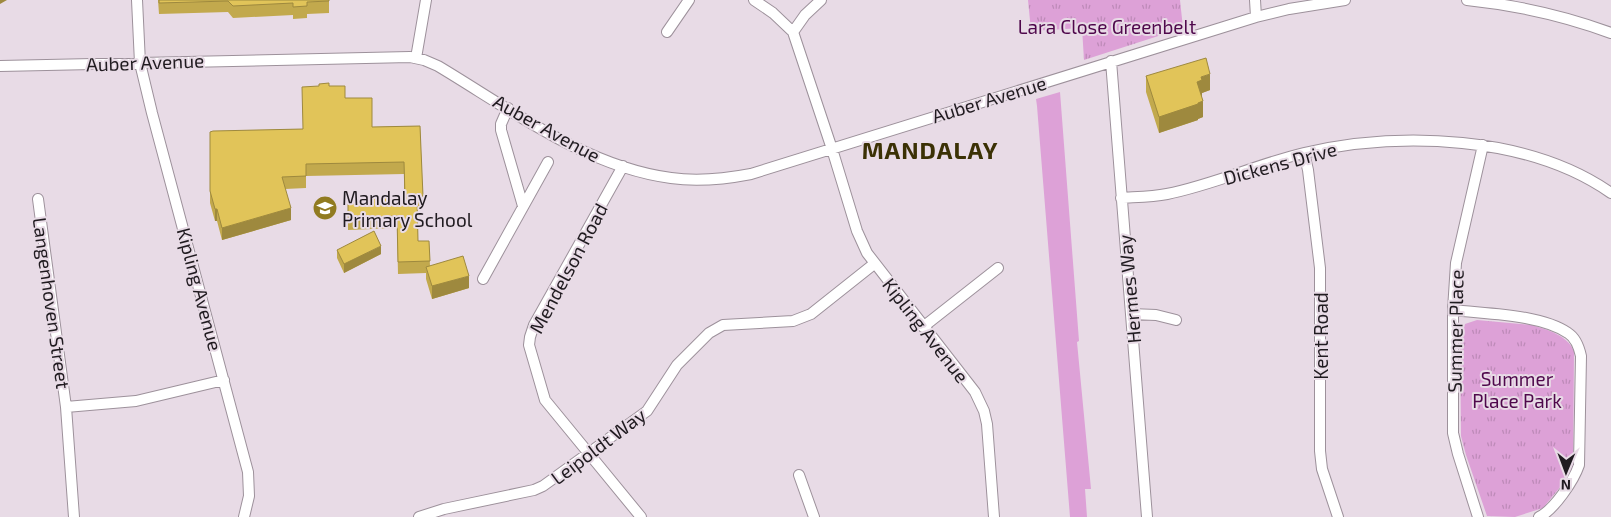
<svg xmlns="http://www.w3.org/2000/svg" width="1611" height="517" font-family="'Exo 2',sans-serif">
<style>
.green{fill:#dda1d7}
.park{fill:url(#park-tufts)}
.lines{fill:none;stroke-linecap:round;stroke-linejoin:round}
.street-casing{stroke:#9d919b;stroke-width:12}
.street{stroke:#fff;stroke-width:10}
.wall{fill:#c2a94d}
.shaded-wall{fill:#9e893e}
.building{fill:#e1c459;stroke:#9e893e}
.labels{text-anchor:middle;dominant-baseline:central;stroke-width:4;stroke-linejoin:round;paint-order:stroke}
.park-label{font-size:19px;fill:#4f084c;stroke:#e8dbe6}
.street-label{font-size:19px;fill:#201b20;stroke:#e8dbe6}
.poi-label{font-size:19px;fill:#201b20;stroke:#e8dbe6;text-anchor:start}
.district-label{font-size:24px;font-weight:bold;letter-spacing:1px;fill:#3b3105;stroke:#e8dbe6}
</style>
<defs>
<pattern id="park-tufts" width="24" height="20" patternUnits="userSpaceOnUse" patternTransform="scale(1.25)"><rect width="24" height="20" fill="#dda1d7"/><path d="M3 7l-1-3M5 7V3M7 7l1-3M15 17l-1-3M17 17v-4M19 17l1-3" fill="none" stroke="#bd8ab8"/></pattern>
</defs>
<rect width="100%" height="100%" fill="#e8dbe6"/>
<path class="green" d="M1060,92L1079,341L1077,342L1091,489H1085L1087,517H1070L1037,106L1036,99Z"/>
<path class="park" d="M1028,0H1180L1183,28L1084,60L1082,28L1031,31Z
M1477,320L1532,325C1548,330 1567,335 1574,351L1573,469L1570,475L1543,508L1515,517L1487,516L1466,455L1461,436L1460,335L1465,324Z"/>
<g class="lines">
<defs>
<path id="street" d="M137,0L140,63L152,113L248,472L249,496L244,517
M754,0L773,13L793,32L832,149L857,231L867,253L975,392L984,411L987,424L994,517
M1255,0L1256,17
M1467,0C1515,5 1565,16 1611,33
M667,32L689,0
M793,32L805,15L821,0
M416,58L426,0
M1111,61L1147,517
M0,66L410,57L424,60L438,66C510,109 586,167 671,178C698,182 725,179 751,174L1256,17L1289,9L1345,0
M508,108L501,124V130L523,206
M1304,153L1308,170L1320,268V451L1322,469L1338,517
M623,166L534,325L530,337L529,345L545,400L641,517
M1121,198C1136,197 1152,197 1167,194C1213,185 1258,164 1304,153C1400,131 1528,135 1611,193
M38,199L66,407L74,517
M483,279L548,162
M1453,310C1486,314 1540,314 1568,333C1576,338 1579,347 1581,356L1579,465C1574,480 1554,510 1539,517
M1131,314L1156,315L1176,320
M923,327L998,268
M66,407L136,401L224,380
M799,475L814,517
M419,517L444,509L534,490L543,486L647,411L677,365L709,333L723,325L793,321L811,314L874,264
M1478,517L1458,454L1453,433V310L1456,263L1483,145"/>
</defs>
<use href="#street" class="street-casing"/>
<use href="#street" class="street"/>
</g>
<path class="wall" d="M158,0L329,1V13L307,14V18L293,19V15L233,18L228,12L159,14Z
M1146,76L1210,90L1202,93V96H1201L1203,117L1198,119V120L1159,133L1146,92Z
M329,86L345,98L372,127L420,126L423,208L417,209L418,241H429L430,266L469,288L432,299L426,279V273L398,274L397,228L348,230V198L404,197V174L306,176V188L285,189L291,220L222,240L217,221H215L210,203V132L303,129Z
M337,250L381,254L344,273L337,258Z"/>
<path class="shaded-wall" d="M0,0H7L0,4Z
M1210,74V90L1202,93V96L1197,98V82L1201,77Z
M1203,101V117L1198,119V120L1159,133V117Z
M291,208V220L222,240V228Z
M215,209H217V221H215Z
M381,246V254L344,273V264Z
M469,276V288L432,299V286Z"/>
<path class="building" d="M159,0H329V1L307,2V6L293,7V3L233,6L228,1L159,3Z
M1206,58L1210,74L1201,77L1202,80L1197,82L1203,101L1198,103V104L1159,117L1146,76Z
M329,83V86H345V98H372V127L420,126L423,196L417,197L418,241H429L430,261L398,262L397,216L348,218V198L405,197L404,162L306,164V176L282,177L291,208L222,228L217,209H215L210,191V132L213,131L303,129L302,87L319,86V84Z
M374,231L381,246L344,264L337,250Z
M463,256L469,276L432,286L426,267Z"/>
<defs>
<symbol id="school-disc" viewBox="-11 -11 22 22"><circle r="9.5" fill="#917b21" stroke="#e8dbe6"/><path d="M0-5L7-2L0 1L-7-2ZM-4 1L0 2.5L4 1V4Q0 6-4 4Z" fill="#fff"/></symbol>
</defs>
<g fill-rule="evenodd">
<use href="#school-disc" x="311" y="194" width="28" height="28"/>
</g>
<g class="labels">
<g class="park-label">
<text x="1107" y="26">Lara Close Greenbelt</text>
<text x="1517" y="378">Summer<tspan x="1517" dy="22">Place Park</tspan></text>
</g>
<g class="street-label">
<text transform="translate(145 62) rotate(-2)">Auber Avenue</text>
<text transform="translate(989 99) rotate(-17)">Auber Avenue</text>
<text transform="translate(547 128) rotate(29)">Auber Avenue</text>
<text transform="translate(1280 163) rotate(-15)">Dickens Drive</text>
<text transform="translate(568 268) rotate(-62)">Mendelson Road</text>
<text transform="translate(200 289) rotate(75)">Kipling Avenue</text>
<text transform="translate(1129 289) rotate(-95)">Hermes Way</text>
<text transform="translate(52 303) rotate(82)">Langenhoven Street</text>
<text transform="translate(926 330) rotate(52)">Kipling Avenue</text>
<text transform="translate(1455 331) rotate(-89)">Summer Place</text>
<text transform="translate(1320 336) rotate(-90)">Kent Road</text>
<text transform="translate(598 446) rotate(-37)">Leipoldt Way</text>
</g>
<g class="poi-label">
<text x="342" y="197">Mandalay<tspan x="342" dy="22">Primary School</tspan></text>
</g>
<g class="district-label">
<text x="930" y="149">MANDALAY</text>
</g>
</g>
<g transform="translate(1566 472) rotate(181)" stroke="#e8dbe6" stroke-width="4" paint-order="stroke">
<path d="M0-4L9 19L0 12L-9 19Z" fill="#201b20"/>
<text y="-8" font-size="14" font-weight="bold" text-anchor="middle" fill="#201b20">N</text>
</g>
</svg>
